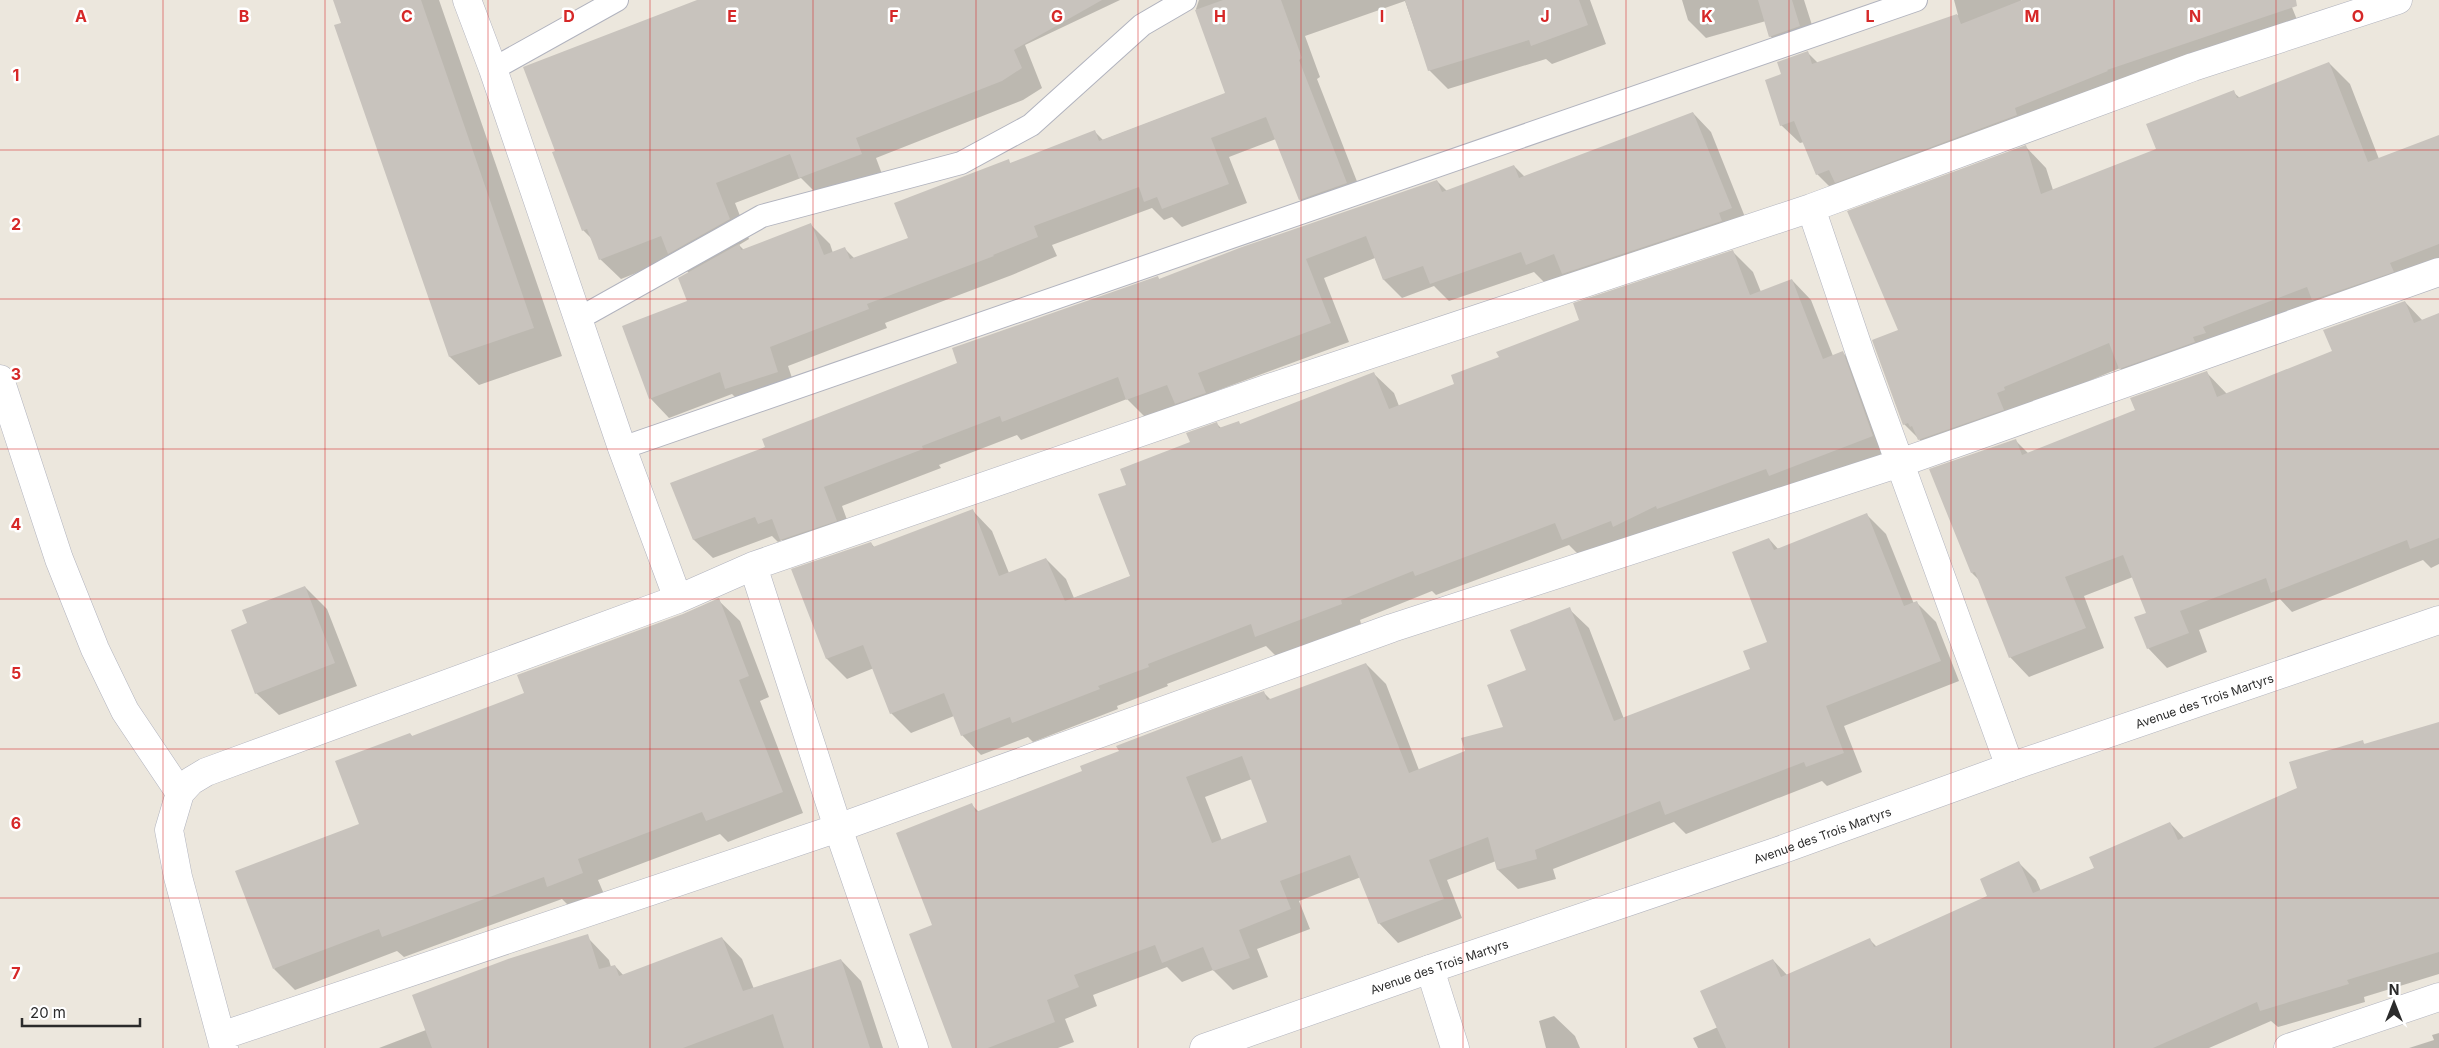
<svg xmlns="http://www.w3.org/2000/svg" width="2439" height="1048" font-family="Inter,sans-serif">
<style>
.shadow{fill:#0003;fill-rule:evenodd}
.building{fill:#c8c3bd;fill-rule:evenodd}
.lines{fill:none;stroke-linecap:round;stroke-linejoin:round}
.lane-casing{stroke:#b1b3be;stroke-width:24}
.street-casing{stroke:#b1b3be;stroke-width:29}
.secondary-casing{stroke:#b1b3be;stroke-width:29}
.lane{stroke:#fff;stroke-width:22}
.street{stroke:#fff;stroke-width:28}
.secondary{stroke:#fff;stroke-width:28}
.grid{fill:none;stroke:#d62828;stroke-width:1;stroke-opacity:0.55}
.labels{text-anchor:middle;dominant-baseline:central;stroke-width:5;stroke-linejoin:round;paint-order:stroke}
.street-label{font-size:12px;fill:#2b2b2b;stroke:#fff}
.grid-label{font-size:16px;text-anchor:middle;font-weight:bold;fill:#d62828;stroke:#fff;stroke-width:5;stroke-linejoin:round;paint-order:stroke}
</style>
<rect width="100%" height="100%" fill="#ece7dd"/>
<path class="shadow" d="M334,0H439L562,356L479,385L450,357L336,26L343,24Z
M701,0H1120L1025,45L1042,88L1023,100L876,158L882,174L821,198L801,178L735,203L749,239L739,245L744,250L811,225L830,244L833,253L845,249L855,259L910,239L1008,161L1011,164L1095,132L1103,140L1227,93L1196,9L1199,0H1590L1606,44L1552,64L1546,59L1448,89L1429,70L1405,1L1305,36L1320,77L1317,79L1365,202L1319,218L1300,199L1276,139L1229,157L1247,203L1182,227L1172,217L1164,220L1152,208L1052,245L1057,256L1012,275L885,323L887,328L788,366L796,390L745,407L732,394L669,418L651,399L623,327L689,302V273L674,258L621,279L600,259L593,240L583,230L557,151Z
M1682,0H1804L1818,44L1789,54L1770,36L1766,21L1706,38L1688,20Z
M1954,0H2021V2L2026,0H2289L2302,32L1835,192L1817,174L1804,142L1800,143L1781,125L1782,75L1808,53L1818,63L1958,15Z
M2329,63L2350,84L2379,159L2439,136V273L2141,389L2120,368L2024,408L1940,460L1904,424L1899,330L2026,147L2046,168L2053,190L2157,150L2233,92L2240,98Z
M1693,113L1711,132L1749,227L1545,283L1534,272L1449,301L1434,286L1402,298L1384,280L1375,258L1324,278L1349,342L1216,391L1224,412L1146,418L1127,399L1021,440L1017,435L939,465L941,468L842,506L854,539L800,558L782,540L778,542L772,536L713,558L694,540L672,484L767,447L1158,278L1160,280L1437,181L1448,192L1514,166L1525,177Z
M1733,252L1753,272L1761,292L1792,280L1811,300L1833,356L1842,352L1862,372L1892,456L1583,559L1569,545L1436,595L1432,591L1360,620L1361,624L1276,656L1266,646L1167,684L1168,686L1117,706L1118,709L1033,742L1028,737L981,755L962,735L954,716L911,733L891,713L874,668L847,679L827,659L793,570L871,543L875,548L973,511L992,531L1009,573L1046,559L1066,579L1074,598L1132,576L1127,486L1217,424L1221,428L1238,422L1241,425L1374,374L1394,393L1399,406L1456,385L1500,358Z
M2405,302L2423,321L2439,315V564L2431,568L2423,560L2292,612L2280,599L2199,630L2207,652L2167,668L2148,648V614L2133,577L2084,596L2104,648L2029,677L2010,657L1979,580L1972,573L2015,440L2029,454L2137,411L2206,372L2227,394L2333,352Z
M1867,515L1886,534L1914,604L1917,603L1936,622L1959,681L1844,726L1862,772L1827,786L1822,781L1686,834L1674,822L1553,869L1556,879L1518,889L1498,870L1496,861L1447,880L1462,918L1398,943L1379,923L1361,877L1299,901L1310,929L1257,949L1268,977L1233,990L1213,970L1182,982L1167,967L1093,995L1097,1006L1065,1019L1074,1042L1058,1048H954L933,926L972,805L979,812L1084,772L1263,692L1271,700L1366,664L1386,684L1419,770L1466,752L1505,728L1527,670L1569,609L1589,628L1624,719L1752,669L1769,642V539L1779,550ZM1252,779L1269,823L1222,841L1205,797Z
M305,587L327,609L357,686L279,715L256,693L248,624Z
M718,600L740,621L769,697L760,701L803,813L728,842L720,834L598,880L604,894L570,907L562,899L404,957L397,951L295,990L274,969L361,825L410,734L413,737L526,694Z
M2439,723V974L2364,997L2365,1002L2278,1027L2271,1021L2209,1048H1698L1693,1038L1718,1027L1773,960L1788,976L1870,940L1877,947L1989,897L2019,863L2036,880L2041,891L2095,868L2170,823L2185,839L2299,788L2362,742L2366,745Z
M722,938L742,959L754,989L841,960L861,981L883,1048H379L426,1030L589,939L609,960L611,967L615,966L624,976Z
M1554,1016L1575,1036L1580,1048H1546L1539,1021Z
M2439,1033V1048H2409L2434,1040L2432,1035Z"/>
<path class="building" d="M333,0H421L534,328L449,357L334,25L341,23Z
M697,0H1102L1014,50L1022,68L1002,81L856,138L862,154L799,178L790,154L716,183L730,219L668,254L661,236L599,260L587,229L582,231L552,152L555,151L523,67Z
M1223,0H1281L1302,58L1299,60L1347,183L1299,200L1266,117L1211,138L1229,184L1162,209L1157,197L1144,202L1139,187L1034,226L1038,237L993,255L994,256L867,304L869,309L770,347L778,372L725,389L720,372L649,399L622,326L687,301L678,278L739,244L741,250L811,223L824,255L845,247L850,259L908,238L894,203L1009,159L1010,163L1095,130L1099,141L1225,93L1195,10Z
M1405,0H1579L1588,25L1531,46L1529,40L1428,71Z
M1758,0H1792L1800,26L1769,37Z
M2022,0H2296L2297,6L2107,70L2108,71L2015,108L2017,115L1835,183L1829,170L1816,175L1794,121L1780,126L1765,80L1781,74L1777,62L1808,51L1812,64L1957,14L1961,24Z
M2329,62L2368,162L2439,135V244L2390,263L2394,272L2312,300L2307,287L2203,327L2206,333L2193,337L2195,342L2119,369L2109,343L2004,387L2005,390L1997,393L2004,410L1918,440L1912,426L1910,427L1908,423L1903,425L1872,340L1898,330L1847,211L2026,145L2041,194L2156,149L2146,124L2234,90L2237,98Z
M1693,112L1732,208L1719,213L1722,221L1562,274L1554,254L1526,265L1521,252L1430,284L1423,266L1383,280L1366,236L1306,259L1331,323L1198,373L1206,393L1175,404L1167,385L1126,400L1118,377L1002,422L1000,416L922,446L923,449L824,487L837,521L780,540L772,519L758,524L755,517L693,540L670,483L765,447L762,439L957,363L952,348L1158,276L1159,279L1242,247L1437,180L1442,192L1514,165L1519,178Z
M1733,250L1750,295L1792,279L1823,359L1843,351L1873,436L1769,476L1766,469L1657,509L1656,506L1613,527L1611,521L1562,540L1555,523L1415,576L1413,571L1341,600L1342,604L1255,637L1251,624L1148,664L1149,667L1098,686L1100,689L1012,723L1010,717L961,736L944,693L890,714L863,645L826,659L791,569L871,542L873,547L973,509L999,576L1046,558L1065,601L1130,576L1098,494L1126,485L1120,469L1190,442L1186,433L1217,422L1219,428L1239,421L1240,424L1374,372L1389,409L1454,384L1451,375L1499,357L1496,352L1579,320L1573,303Z
M2405,301L2414,323L2439,313V538L2410,549L2407,540L2271,593L2266,578L2180,611L2189,633L2147,649L2134,617L2146,613L2123,555L2065,577L2086,628L2009,658L1975,572L1971,573L1929,469L2016,439L2022,455L2135,410L2130,398L2207,371L2217,397L2332,351L2323,330Z
M1867,513L1904,606L1917,601L1941,661L1826,706L1844,753L1806,767L1804,762L1665,815L1660,801L1535,850L1537,859L1497,870L1488,837L1429,860L1444,899L1378,924L1350,855L1280,881L1291,909L1239,930L1250,958L1213,971L1203,947L1162,963L1155,945L1074,975L1079,987L1047,1000L1055,1022L988,1048H952L909,934L932,925L896,833L972,803L976,812L1082,771L1080,766L1119,751L1116,746L1210,710L1264,691L1267,700L1366,663L1409,773L1465,751L1461,738L1503,727L1487,685L1526,670L1510,630L1570,607L1614,721L1750,669L1743,651L1767,642L1732,552L1769,538L1774,550ZM1242,756L1267,822L1212,843L1186,777Z
M305,586L335,663L255,694L231,630L247,623L242,610Z
M719,598L749,676L739,680L783,792L706,821L702,812L578,859L583,873L547,887L544,877L382,937L379,929L273,969L235,871L359,824L335,761L410,733L412,736L524,693L517,675L683,614Z
M2439,722V952L2347,980L2349,984L2260,1011L2257,1002L2153,1048H1726L1700,991L1773,959L1781,977L1870,938L1874,947L1987,896L1980,879L2019,861L2033,893L2094,868L2089,857L2170,822L2178,840L2297,788L2289,762L2363,740L2364,744Z
M588,934L599,969L615,965L619,976L722,937L743,991L841,959L870,1048H784L773,1014L683,1048H432L412,995L511,958Z"/>
<g class="lines">
<defs>
<path id="lane" d="M493,69L617,0
M578,319L762,216L961,163L1031,125L1142,25L1185,0
M622,448L1916,0"/>
<path id="street" d="M467,0L493,69L622,448L678,599
M1811,208L1861,356L2010,767
M0,379L59,559L95,649L125,711L180,793
M753,566L838,828L914,1048
M1430,969L1455,1048
M221,1036L838,828L1392,628L1900,463L2439,272
M224,1048L178,877L169,830L180,793L191,781L206,772L678,599L753,566L1266,389L1811,208L2193,67L2398,0
M2288,1048L2439,997"/>
<g id="secondary">
<path id="s1" d="M1204,1048L1430,969L1778,851L2010,767L2439,620"/>
</g>
</defs>
<use href="#lane" class="lane-casing"/>
<use href="#street" class="street-casing"/>
<use href="#secondary" class="secondary-casing"/>
<use href="#lane" class="lane"/>
<use href="#street" class="street"/>
<use href="#secondary" class="secondary"/>
</g>
<path class="grid" d="M163,0V1048M325,0V1048M488,0V1048M650,0V1048M813,0V1048M976,0V1048M1138,0V1048M1301,0V1048M1463,0V1048M1626,0V1048M1789,0V1048M1951,0V1048M2114,0V1048M2276,0V1048M0,150H2439M0,299H2439M0,449H2439M0,599H2439M0,749H2439M0,898H2439"/>
<g class="labels">
<g class="street-label">
<text stroke="none"><textPath href="#s1" startOffset="1059">Avenue des Trois Martyrs</textPath></text>
<text stroke="none"><textPath href="#s1" startOffset="654">Avenue des Trois Martyrs</textPath></text>
<text stroke="none"><textPath href="#s1" startOffset="249">Avenue des Trois Martyrs</textPath></text>
</g>
</g>
<g class="grid-label">
<text x="81" y="22">A</text>
<text x="244" y="22">B</text>
<text x="407" y="22">C</text>
<text x="569" y="22">D</text>
<text x="732" y="22">E</text>
<text x="894" y="22">F</text>
<text x="1057" y="22">G</text>
<text x="1220" y="22">H</text>
<text x="1382" y="22">I</text>
<text x="1545" y="22">J</text>
<text x="1707" y="22">K</text>
<text x="1870" y="22">L</text>
<text x="2032" y="22">M</text>
<text x="2195" y="22">N</text>
<text x="2358" y="22">O</text>
<text x="16" y="81">1</text>
<text x="16" y="230">2</text>
<text x="16" y="380">3</text>
<text x="16" y="530">4</text>
<text x="16" y="679">5</text>
<text x="16" y="829">6</text>
<text x="16" y="979">7</text>
</g>
<g transform="translate(2394 1003)" stroke="#ffffff" stroke-width="4" paint-order="stroke">
<path d="M0-4L9 19L0 12L-9 19Z" fill="#2b2b2b"/>
<text y="-8" font-size="14" font-weight="bold" text-anchor="middle" fill="#2b2b2b">N</text>
</g>
<path d="M22 1018v8h118v-8" fill="none" stroke="#2b2b2b" stroke-width="2.5"/>
<text x="30" y="1018" font-size="15" fill="#2b2b2b" stroke="#ffffff" stroke-width="4" paint-order="stroke">20 m</text>
</svg>
